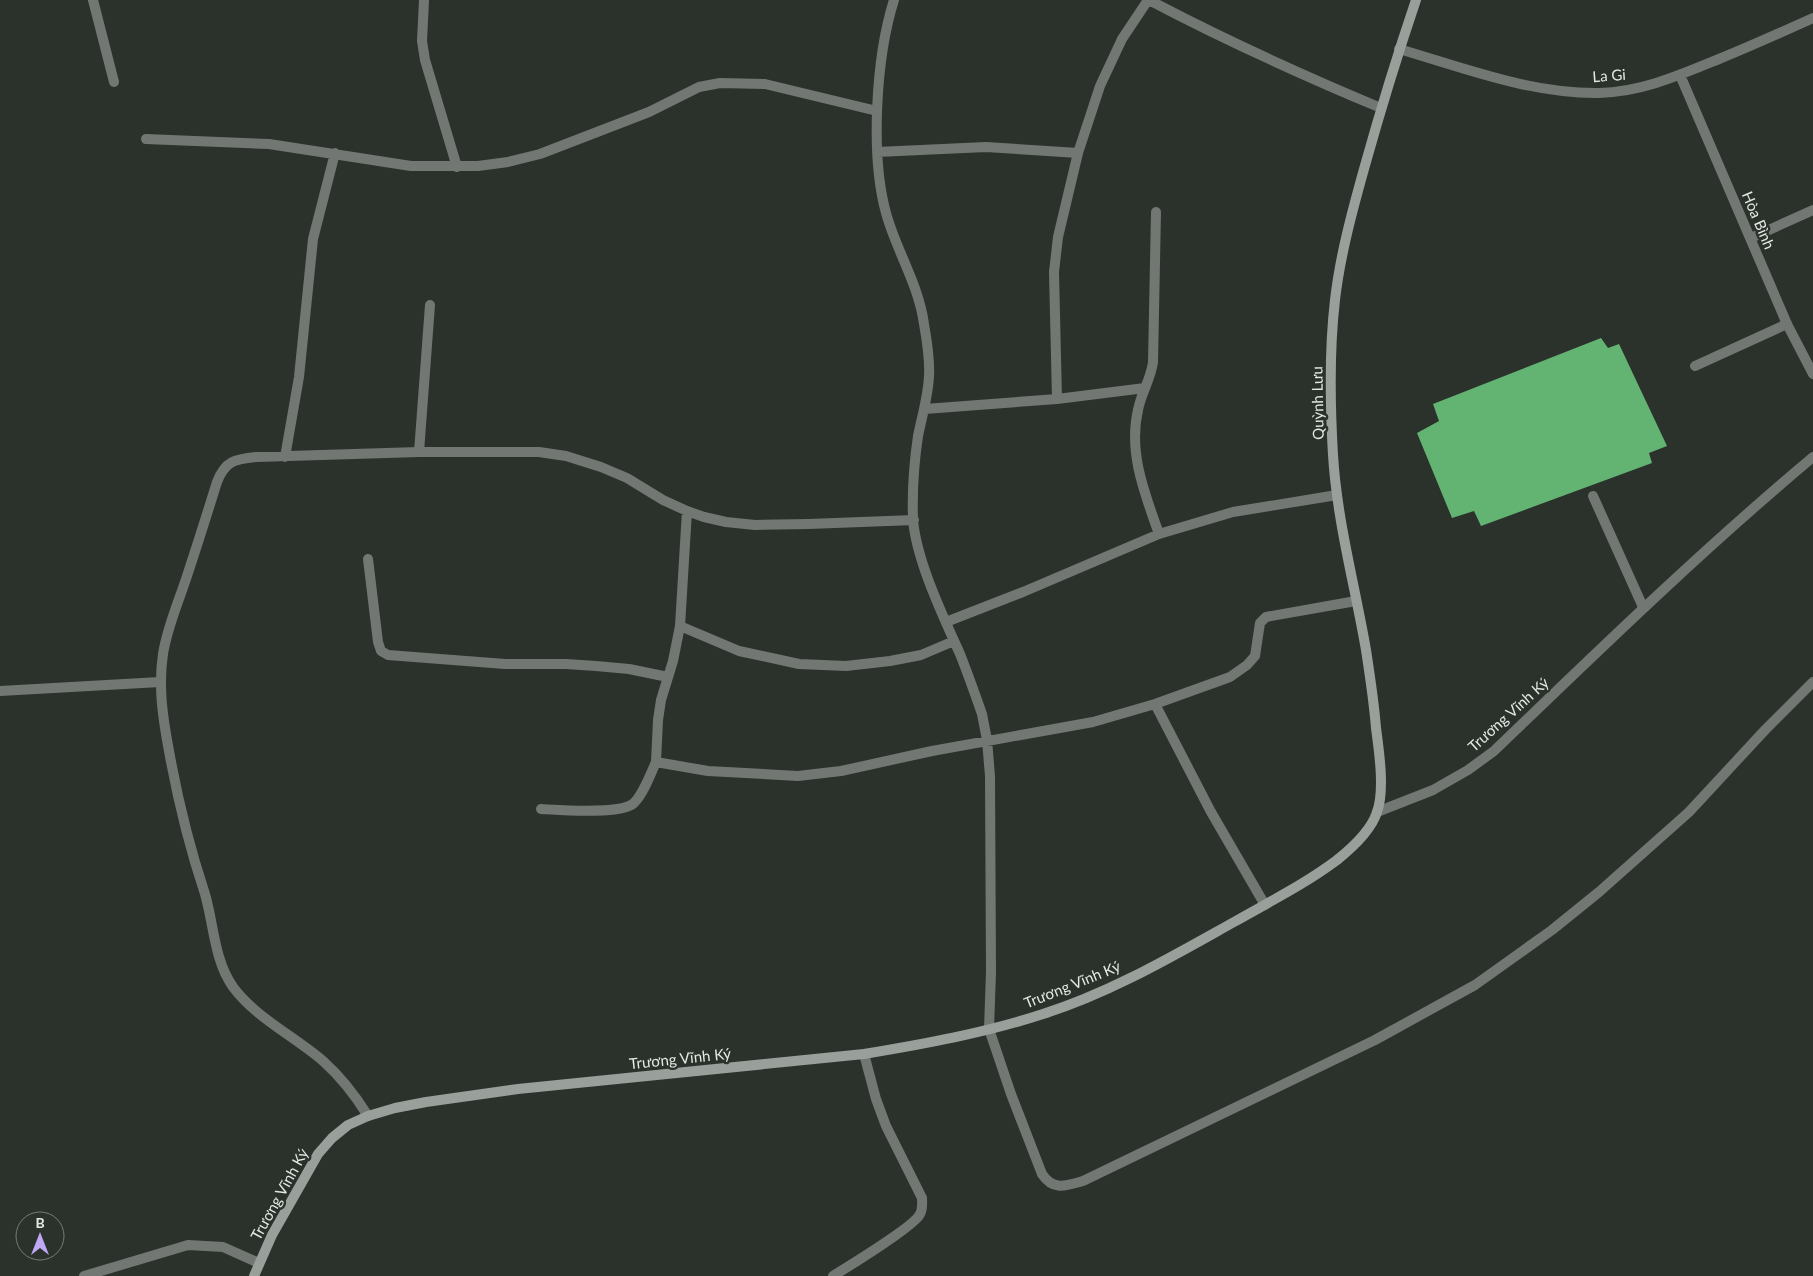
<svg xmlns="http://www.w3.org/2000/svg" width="1813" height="1276" font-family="Lato,sans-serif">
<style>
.building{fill:#63b373}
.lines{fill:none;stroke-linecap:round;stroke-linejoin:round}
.lane{stroke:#737774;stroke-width:10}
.street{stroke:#737774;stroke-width:10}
.secondary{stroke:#999f9a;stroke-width:10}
.labels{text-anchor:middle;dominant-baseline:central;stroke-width:5;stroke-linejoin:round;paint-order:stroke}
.street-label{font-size:15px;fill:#e5e9e5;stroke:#2b322c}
</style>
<rect width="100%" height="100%" fill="#2b322c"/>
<path class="building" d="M1601,338L1608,348L1619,344L1667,446L1649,453L1652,463L1481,526L1474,511L1452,518L1417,433L1439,421L1433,404Z"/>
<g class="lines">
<path class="lane" d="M1695,366L1787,324
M419,452L430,305
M1593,496L1643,607
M0,691L160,682"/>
<path class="street" d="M93,0L114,82
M424,0L422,41L425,60L457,167
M894,0C876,57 870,155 886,213C896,250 919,285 924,324C927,341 930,359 929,376C928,397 922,416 918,436C914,463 912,491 913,519C916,560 943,616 960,654C968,674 975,694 982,714L987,740L990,776L991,972L989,1029L1011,1094L1042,1174C1053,1191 1066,1186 1083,1181L1375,1040L1475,985L1552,930L1599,892L1689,812L1765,730L1813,682
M1149,0C1225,40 1302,75 1381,108
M1399,49C1464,68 1531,94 1599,93C1642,92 1680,75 1719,59C1751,46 1782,32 1813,18
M1680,75L1787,324L1813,374
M146,139L269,144L411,166H478L508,162L540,154L649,112L699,87L720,83L765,84L877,111
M877,152L986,147L1078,153
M1156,212L1153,362C1151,379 1141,393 1138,410C1128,453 1145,494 1159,534
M1751,238L1813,210
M1057,399L1054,272L1058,237L1078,153L1100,86L1122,39L1148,0
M925,409L1057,399L1145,388
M285,457L299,377L313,239L335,153
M368,559L378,642L381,651L388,655L505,664H566L596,666L629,669L668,677
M946,622L1023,592L1159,534L1233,512L1337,495
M680,626L739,651L799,664L846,666L890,661L921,655L954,641
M1155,704L1211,812L1265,905
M656,762L658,720L661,700L673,661L680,626L687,511
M541,809C560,810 621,815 634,803C644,793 650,775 656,762L708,771L798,776L841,771L932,751L1093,722L1155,704L1230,677L1247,665L1255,656L1260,623L1266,617L1356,601
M1377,812L1433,790L1468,770L1494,751C1598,651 1702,550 1813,457
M368,1116C355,1095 341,1077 323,1061C294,1036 256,1018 233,987C214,960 214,925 205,894C189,846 178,801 169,751C163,719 158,687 163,654C167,628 178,603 186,579C197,546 207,514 217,482C225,461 235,459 256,457L419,452H539L566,456L601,467L627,478L663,500L687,511L704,517L726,522L755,525L809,524L914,520
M84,1276L188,1245L223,1247L259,1263
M833,1276C849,1266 915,1226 920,1214C923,1209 922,1203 922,1198L886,1126L876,1099L864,1054"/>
<path class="secondary" d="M254,1276L272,1235L318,1154L332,1138L348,1125L368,1116L395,1108L426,1102L518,1089L864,1054C924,1044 985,1033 1043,1014C1110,993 1173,956 1234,922C1269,902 1305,884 1337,860C1352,848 1371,831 1377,812C1385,790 1379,751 1376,728C1374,702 1370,676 1366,650C1355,586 1337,521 1333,455C1330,404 1329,351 1335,300C1340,256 1352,212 1364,169C1380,112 1397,56 1416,0"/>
</g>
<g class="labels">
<g class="street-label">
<text transform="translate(1609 75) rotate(-4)">La Gi</text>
<text transform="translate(1759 220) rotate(67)">Hòa Bình</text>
<text transform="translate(1317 403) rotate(-91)">Quỳnh Lưu</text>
<text transform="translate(1508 714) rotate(-42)">Trương Vĩnh Ký</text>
<text transform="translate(1072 984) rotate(-22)">Trương Vĩnh Ký</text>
<text transform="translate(680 1058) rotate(-6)">Trương Vĩnh Ký</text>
<text transform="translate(279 1194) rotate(-61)">Trương Vĩnh Ký</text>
</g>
</g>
<g transform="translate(40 1236)"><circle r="24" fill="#2b322c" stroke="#757b76"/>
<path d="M0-4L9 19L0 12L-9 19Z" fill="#c1a8f3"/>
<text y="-8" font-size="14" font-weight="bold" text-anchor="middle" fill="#e5e9e5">B</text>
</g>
</svg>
